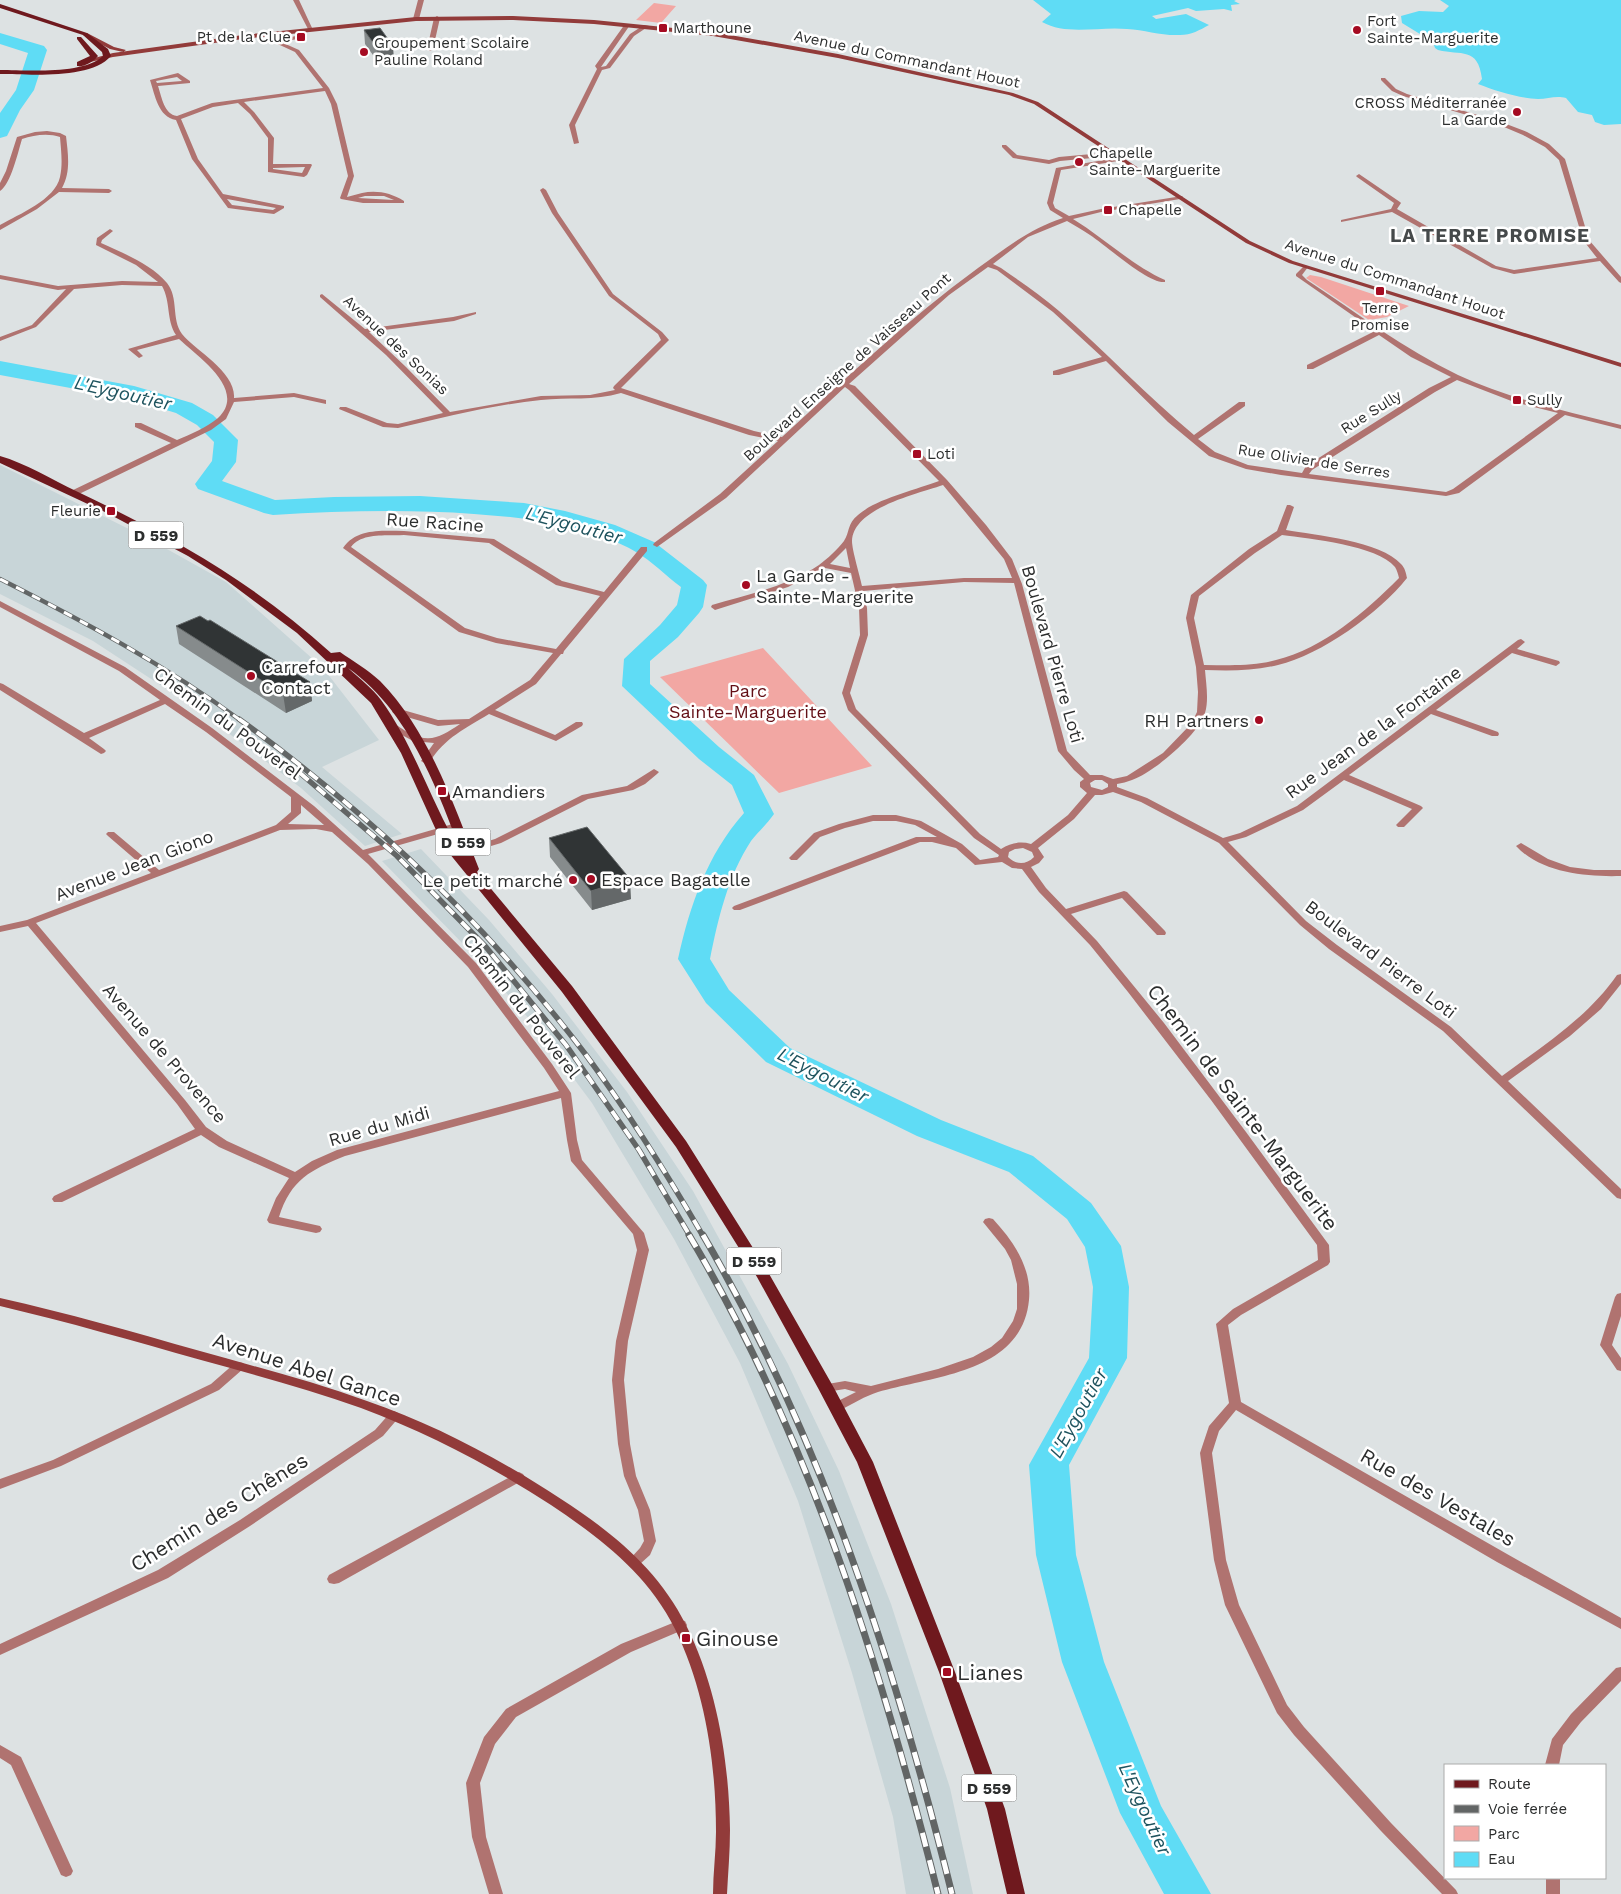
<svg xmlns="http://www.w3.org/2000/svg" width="1621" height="1894" font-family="'Work Sans',sans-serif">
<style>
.built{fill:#c8d5d8}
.green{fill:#f2a7a3}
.water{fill:#5fdcf5}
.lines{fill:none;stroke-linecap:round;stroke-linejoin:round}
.river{fill:#5fdcf5;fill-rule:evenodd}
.street{fill:#b07370;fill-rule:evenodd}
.secondary{fill:#923b3a;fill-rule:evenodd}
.primary{fill:#6f191e;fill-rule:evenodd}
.rail-far2-casing{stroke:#626565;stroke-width:4.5}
.rail-far1-casing{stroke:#626565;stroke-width:5.5}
.rail-casing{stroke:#626565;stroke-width:7}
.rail-far2{stroke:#fff;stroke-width:3;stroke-dasharray:9;stroke-linecap:butt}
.rail-far1{stroke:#fff;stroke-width:4;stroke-dasharray:11;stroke-linecap:butt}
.rail{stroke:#fff;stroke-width:5;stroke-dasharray:14;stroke-linecap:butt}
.wall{fill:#868b8c}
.shaded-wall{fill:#646869}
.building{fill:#303435;stroke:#646869}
.poi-dot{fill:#a50b22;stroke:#fff;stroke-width:2}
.labels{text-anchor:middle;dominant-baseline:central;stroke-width:5;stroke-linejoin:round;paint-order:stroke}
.far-poi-label{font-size:15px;fill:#2c2e2e;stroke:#fff;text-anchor:start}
.far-street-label{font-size:15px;fill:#2c2e2e;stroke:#fff}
.shield{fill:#fff;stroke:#6b6d6d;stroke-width:1}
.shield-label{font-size:16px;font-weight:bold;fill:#2c2e2e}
.street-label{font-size:18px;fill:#2c2e2e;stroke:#fff}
.poi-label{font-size:18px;fill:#2c2e2e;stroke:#fff;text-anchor:start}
.park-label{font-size:18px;fill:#630f16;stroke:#fff}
.far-district-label{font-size:19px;font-weight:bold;letter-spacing:1px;fill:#464a4b;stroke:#fff}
.water-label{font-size:19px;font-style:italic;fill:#1e535e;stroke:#fff}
.near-street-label{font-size:21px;fill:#2c2e2e;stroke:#fff}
.near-poi-label{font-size:21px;fill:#2c2e2e;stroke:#fff;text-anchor:start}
</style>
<rect width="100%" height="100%" fill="#dde2e3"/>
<path class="built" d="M0,465L149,539L226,582L323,668L379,740L322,767L402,834L365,846L301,788L194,707L93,641L0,594Z
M421,849L489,920L552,994L627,1092L693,1191L788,1364L839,1471L891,1604L950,1788L973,1894H906L893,1817L852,1673L798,1501L740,1363L674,1239L592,1103L530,1020L467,948L382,861Z"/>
<path class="green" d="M654,3L676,6L661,23L636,20Z
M1310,275L1321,277L1409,306L1387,317L1369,320L1306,278Z
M763,648L872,766L779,793L660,677Z"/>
<path class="water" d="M1033,0H1236L1234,1L1240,4L1231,5L1232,11L1224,9L1196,11L1188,8L1152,16L1156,19L1186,14L1209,25C1200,30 1191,35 1180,35C1162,36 1145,30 1127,29C1100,26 1067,36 1042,22L1051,14Z
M1440,0H1621V124L1604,125L1595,122L1592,115L1578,112L1566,98C1556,95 1548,99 1538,99C1518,98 1496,91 1478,84L1482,79C1478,46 1461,56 1438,50L1435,48L1433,42L1402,23L1401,16L1419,11L1443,12L1449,6Z"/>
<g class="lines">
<path class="river" d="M0,33L44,46L47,50L34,90L20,110L7,136L0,138V113L16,90L28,53L0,44Z
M0,361L134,386L192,403L213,415L238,440L236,462L222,481L275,500L334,497L420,496L524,503L565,511L615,525L654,542L703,580L707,585L703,607L699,613L678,637L650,661V684L719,747L754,775L774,814C767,824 758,832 751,841C728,876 718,919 710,959L729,990L790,1048L941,1120L1033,1156L1091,1203L1121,1246L1129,1287L1127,1358L1069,1465L1076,1555L1104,1662L1161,1806L1211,1894H1164L1120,1813L1062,1662L1036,1555L1029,1465L1089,1358L1093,1287L1085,1247L1067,1219L1009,1172L917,1136L766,1062L706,1003L678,959C690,905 707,855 744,813L732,785L699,759L622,686L624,659L660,625L677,605L681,587C666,576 652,561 636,552C587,524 529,518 474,514C407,509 340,511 273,515L264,513L198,489L195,484L212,461L214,442L197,425L176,413L130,399L0,375Z"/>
<path class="street" d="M293,0H299L313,30L308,29Z
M418,0H424L419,19L416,21L413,19Z
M437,16L440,18L433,49L430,51L427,49L434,18Z
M625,24L630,25L601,67L606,66L630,34L644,25L649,26L634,36L610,68L602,70L575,125L579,143L574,144L569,125L597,69L595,66Z
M301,35L304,37L303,38L281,42L299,50L329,88L337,104L354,176L347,197C352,196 357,194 362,193C377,190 391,193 404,201V203H363L341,199L340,198L348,176L331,104L325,91L244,102L254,112L274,138L273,164H311L312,165L307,175L304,177L268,172V138L250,114L238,103L213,107L181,119L198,159L223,194L284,206V208L274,214L228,208L192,159L176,120C158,117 155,95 150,80L178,73L190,81V83L158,86C162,98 164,114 177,116L212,103L323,88L295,52L269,40L272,38L276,40ZM177,77L182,81L157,83L156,81ZM305,167L302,173L273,169V168ZM365,196H384L394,200L358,198ZM227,199L276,208L273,210L232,205Z
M1381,78H1385L1396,89L1407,94L1501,122L1527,132L1549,144L1565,159L1589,240L1621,277V283L1619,282L1600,261L1514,274L1492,268L1392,212L1341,222V220L1391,209L1394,203L1357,177L1356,176L1359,174L1400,202L1401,203L1397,209L1496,266L1514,270L1597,258L1583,240L1559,160L1545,147L1523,135L1497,124L1403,96L1392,91L1381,80Z
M47,131L60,133L66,136C68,154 71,172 62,188L109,189L112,191L109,193L59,192L37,209L0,230V225C19,214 55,200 60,177C63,164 61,150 60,137C48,133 34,135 22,139C18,152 11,184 0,191V183L6,171L17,137L35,132Z
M1002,145H1006L1017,155L1049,160L1059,157L1114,152L1117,154L1114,156L1060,161L1049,164L1013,158L1002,147Z
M1116,158L1119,160L1118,161L1061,170L1053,203L1055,208L1069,216L1101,209L1182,196L1183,197L1180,199L1101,212L1073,219C1104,238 1133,266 1165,280V282C1148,284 1107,246 1090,235C1083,230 1075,226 1067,221L1028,237L993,264L1001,268C1021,282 1041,295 1059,311C1105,351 1147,396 1194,435L1239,402H1245V406L1198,439L1215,452L1248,465L1302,473L1306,466L1429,388L1451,377L1411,357L1379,335L1313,369H1307V365L1375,331L1296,276V274L1305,265L1308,267L1302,275L1307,280C1357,313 1404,349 1458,375C1509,399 1566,411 1621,425V429L1565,415L1459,493L1446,496L1281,475L1246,469L1209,456L1168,422L1106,361L1059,375H1053V371L1102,357L1053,312L997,270L988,267L949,295L849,384L855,386L947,480L986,525L1012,559L1022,584L1067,751L1090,775H1102L1113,779L1127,776L1163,753L1191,724L1197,712L1198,692L1196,667L1186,618L1191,595L1249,549L1277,531L1287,505H1290L1294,507L1286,530C1315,535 1381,541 1401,564C1405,568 1406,573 1407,578C1379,613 1321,655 1278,665C1254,671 1229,671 1205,670C1206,683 1209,700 1205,713C1199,734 1153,773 1132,780C1127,782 1122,783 1117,784V787L1147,798L1223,838L1240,833L1297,806L1518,640L1521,639L1525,642L1517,649L1559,661L1560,663L1556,666L1512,653L1436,710L1498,732L1499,734L1498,736H1492L1431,714L1349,775L1421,806L1423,808L1404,827H1398L1396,825L1412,809L1344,780L1303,810L1246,837L1228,842L1306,921L1337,945L1451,1027L1502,1076C1544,1045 1587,1018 1617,975L1621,974V984L1601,1009L1570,1036L1508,1081L1621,1189V1199L1617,1198L1443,1031L1329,949L1300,925L1219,843L1141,802L1113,792L1102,795H1095L1074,819L1038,848L1044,857L1039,863L1031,867L1046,888L1066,909L1124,891L1127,892L1165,931L1166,933L1165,935H1157L1122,898L1071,914L1097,941L1164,1023L1246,1132L1329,1245L1330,1262L1328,1265L1241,1315L1228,1325L1241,1402L1507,1554L1621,1618V1629L1497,1562L1236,1410L1219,1431L1212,1453L1226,1560L1239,1605L1287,1705L1304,1727L1391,1823L1456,1890L1458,1894H1442L1381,1831L1294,1735L1277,1713L1225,1605L1214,1560L1200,1453L1209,1426L1229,1403L1216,1324L1233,1309L1318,1260L1317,1245L1211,1100L1128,992L1090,945L1039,892L1022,869L1012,868L1002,862L975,865L956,848L932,842H920L740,910H734L732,908L734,906L916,837H937L915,825L896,821H873L845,828L820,837L797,860H791L789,858L814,833L839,824L873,815H896L921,821L962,844L980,860L998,857L999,855L974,838L848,710L842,693L860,635L859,608L851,573L825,568L788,587L715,610L711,607L712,605C748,595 787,586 819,565C827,559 838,549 844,541C850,532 847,524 858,515C876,499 915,490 939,481L849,390L845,387L726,498L657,547L653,545L654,543L720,494L778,441L749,435L621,393C594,401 568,397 541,400C492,405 445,417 398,428L383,427L339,409L340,407H346L387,423L398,424L443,413L386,355L320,297V295L322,294L365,329L453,317L476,312V314L454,321L369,332L406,367L450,412L541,396L590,395L615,390L613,388L614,386L661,340L658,334L609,296L552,213L540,190L543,188L546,190L558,213L613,294L662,332L669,340L621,388L754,431L782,437C845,379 908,319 978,268C1006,248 1029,229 1063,218L1050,210L1047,203L1056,168ZM1457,380L1514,402L1558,413L1453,489L1446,492L1309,474L1312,470L1435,392ZM943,485L1004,559L1012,578H964L862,586C860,576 852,550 852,541C853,508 917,494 943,485ZM1282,535C1310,539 1377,545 1395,567C1397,570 1398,574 1399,578C1365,612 1324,648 1276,660C1253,667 1227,665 1204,665L1194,618L1199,596L1255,553ZM846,548L850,568L830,564ZM964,582L1014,583L1058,751L1074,770L1084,779L1080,782V787L1087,793L1068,815L1031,844C1020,841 1011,843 1001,849L980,834L856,709L850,693L868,635L867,608L863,591ZM1095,780H1102L1108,784V787L1102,790L1091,787L1090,783ZM1023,848L1032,852L1034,857C1026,865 1016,865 1008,857L1009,852L1015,849Z
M110,229L113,231L102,240L101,243C123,253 151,264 167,283C179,298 171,319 182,334C196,351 236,372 234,398L294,393L326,400V404L294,397L234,402L226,419L211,430L77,495H71V491L171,443L135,427V423H141L177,440C191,434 206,428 218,418C248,390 197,356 179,339L137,350L143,356L139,358L128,349L176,335C166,320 171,302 162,286L122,285L74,289L36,327L0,341V337L32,325L66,289L58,290L0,279V275L58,286L122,281L158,282L136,265L96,245L97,238Z
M404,531L494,539L562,581L604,592L641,547H647V551L564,651L563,654H561L536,684L495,710L555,735L576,722H582L583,724L582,726L556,741L489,714C465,729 445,737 429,763L426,764L421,761L434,743L413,741L389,728L388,726L392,723C398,725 403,730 409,733C431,744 442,736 460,724L438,726L393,713L392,711L396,708L438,720L469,719L530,680L553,653L496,643L459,632L343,548C357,528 382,531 404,531ZM404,535L489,543L556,585L600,596L556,649L497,638L465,628L351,547C362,532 387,536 404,535Z
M0,601L125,667L212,728L314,806L363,850L456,823L461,826L459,828L368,854L476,963L552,1064L571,1093L577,1140L582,1160L644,1233L649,1250L628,1341L624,1380L630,1444L636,1476L650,1510L656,1541L650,1555L640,1564L635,1565L630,1564L629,1560L640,1548L644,1541L638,1510L624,1476L618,1444L612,1380L616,1341L637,1250L633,1234L571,1161L567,1140L561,1098L345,1156C311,1170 291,1179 279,1217L320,1226L322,1229L320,1232L316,1233L273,1224L269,1223L267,1220L276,1198L289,1178L219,1147L201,1135L62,1202H54L52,1199L54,1196L195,1129L177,1104L28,926L0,932V926L27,920L151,873L108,836L106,834L108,832H114L159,870L276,825L291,812V797L206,732L165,704L89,738L104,749L106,751L104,753L101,754L0,690V683L3,684L84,733L160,700L119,671L0,607ZM301,805L324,825L288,824L301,813ZM316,829L332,832L368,864L468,967L544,1068L559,1091L337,1150L312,1161L295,1172L227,1141L206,1127L185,1100L36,923L280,830Z
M654,769L659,772L657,774L645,784L633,790L588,799L501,843L458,856L453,853L455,851L495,839L582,795L627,786Z
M1521,843L1548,859L1570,867L1594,870H1621V876C1586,877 1541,873 1516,846Z
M989,1218L993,1219C1014,1242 1032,1268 1029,1300C1022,1373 933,1376 878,1392C865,1396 853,1404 840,1410L836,1411L832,1410L830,1407L832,1404L856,1392L845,1389L826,1392L822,1391L820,1388L822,1385L845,1381L871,1386L938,1369L973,1357L991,1347L1002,1338L1013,1321L1017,1309V1284L1011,1260L1005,1249L983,1222L985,1219Z
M1621,1293V1316L1612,1345L1621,1358V1371L1617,1370L1600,1345L1615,1297L1617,1294Z
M239,1362L243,1363L245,1366L243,1369L219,1390L61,1466L0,1489V1479L53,1460L211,1384L235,1363Z
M394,1411L398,1413L400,1416L383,1436L250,1526L168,1578L0,1655V1644L158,1570L240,1520L375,1430L390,1413Z
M519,1472L523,1474L525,1477L523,1480L339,1583L334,1584L329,1583L327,1579L329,1575Z
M680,1620L685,1621L687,1625L685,1629L631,1652L516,1717L495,1744L480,1783L486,1837L503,1894H489L472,1837L466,1783L484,1737L506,1709L621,1644Z
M1621,1667V1681L1581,1722L1563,1745L1559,1765H1545L1552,1739L1571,1714L1616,1668Z
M0,1745L21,1757L73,1871L71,1875L66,1877L61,1875L11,1765L0,1758Z
M1546,1878H1560V1894H1546Z"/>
<path class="secondary" d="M513,16L594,20L713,32L838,54L1013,93L1038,102L1250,241L1293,261L1621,363V367L1289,263L1246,243L1034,104L1009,95L838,58L713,36L594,24L513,20L416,21L243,39L113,57L90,62L87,60L113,53L243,35L416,17Z
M83,33H87L114,47L126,50L123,52L110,49L83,35Z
M0,1298C67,1313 133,1332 200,1351C256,1367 312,1381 367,1401C436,1425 500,1459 561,1499C612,1532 658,1569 686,1625C717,1687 729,1761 730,1830C730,1852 728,1873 727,1894H713C713,1873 716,1852 716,1832C716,1763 705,1690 675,1629C648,1574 600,1538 551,1505C491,1466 428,1433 361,1408C309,1389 255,1375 201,1360C134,1341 68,1322 0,1306Z"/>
<path class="primary" d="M0,4L87,33L108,49L111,56C90,80 29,74 0,74V70C27,70 83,75 103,56L102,52L83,35L0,8Z
M77,37H81L98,56C93,62 85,67 77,66V62L90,56L77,39Z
M0,456C25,463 53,480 76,491C171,536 254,583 331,653L340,652C353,661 368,670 380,681C429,731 454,805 479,869L477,872L572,986L686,1141L768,1272L834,1388L873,1462L955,1672L1005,1809L1025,1894H1007L987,1809L939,1672L857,1462L818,1388L757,1277L676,1147L562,992L449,853L436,830L401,753L371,703L297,633L226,580L188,556L107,513L0,463ZM348,668C408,710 436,786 461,852C431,803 415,747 381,700C372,688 359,678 348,668Z"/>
<defs>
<path id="rail-far2" d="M0,579C83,621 165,665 240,720"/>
<path id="rail-far1" d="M239,719C370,814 488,925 586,1055C629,1113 667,1174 703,1236
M300,773L397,856L486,947L566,1045L639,1150L690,1236"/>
<path id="rail" d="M689,1235C810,1438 881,1666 938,1894
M703,1235C822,1439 895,1665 952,1894"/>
</defs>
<use href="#rail-far2" class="rail-far2-casing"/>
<use href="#rail-far1" class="rail-far1-casing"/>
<use href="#rail" class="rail-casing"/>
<use href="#rail-far2" class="rail-far2"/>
<use href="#rail-far1" class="rail-far1"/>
<use href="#rail" class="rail"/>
</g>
<path class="wall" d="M364,30L394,60L378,62L365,44Z
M176,626L310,682L312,701L286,713L179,644Z
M549,838L631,899L592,910L550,857Z"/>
<path class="shaded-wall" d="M393,46L394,60L378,62L377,48Z
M310,682L312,701L286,713L283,694Z
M630,879L631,899L592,910L591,891Z"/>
<path class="building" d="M380,28L393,46L377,48L364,30Z
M200,616L208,621L210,620L310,682L283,694L176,626Z
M587,827L630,879L591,891L549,838Z"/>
<g class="poi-dot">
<rect x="658" y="23" width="10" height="10" rx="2.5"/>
<circle cx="1357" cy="30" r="5"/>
<rect x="296" y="32" width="10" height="10" rx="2.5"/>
<circle cx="364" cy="52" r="5"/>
<circle cx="1517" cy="112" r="5"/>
<circle cx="1079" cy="162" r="5"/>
<rect x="1103" y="205" width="10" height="10" rx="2.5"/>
<rect x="1375" y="286" width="10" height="10" rx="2.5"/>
<rect x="1512" y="395" width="10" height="10" rx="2.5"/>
<rect x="912" y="449" width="10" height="10" rx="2.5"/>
<rect x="106" y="506" width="10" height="10" rx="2.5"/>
<circle cx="746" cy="585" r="5"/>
<circle cx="251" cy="676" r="5"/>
<circle cx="1259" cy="720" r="5"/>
<rect x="437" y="786" width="10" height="10" rx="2.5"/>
<circle cx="591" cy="879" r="5"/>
<circle cx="573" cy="880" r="5"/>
<rect x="681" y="1633" width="10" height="10" rx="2.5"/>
<rect x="942" y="1667" width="10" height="10" rx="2.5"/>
</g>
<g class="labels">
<g class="far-poi-label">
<text x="1367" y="21">Fort<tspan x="1367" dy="17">Sainte-Marguerite</tspan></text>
<text x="673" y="28">Marthoune</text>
<text x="291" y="37" text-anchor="end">Pt de la Clue</text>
<text x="374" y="43">Groupement Scolaire<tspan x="374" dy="17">Pauline Roland</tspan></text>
<text x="1507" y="103" text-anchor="end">CROSS Méditerranée<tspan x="1507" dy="17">La Garde</tspan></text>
<text x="1089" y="153">Chapelle<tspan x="1089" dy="17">Sainte-Marguerite</tspan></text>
<text x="1118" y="210">Chapelle</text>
<text x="1380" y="308" text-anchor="middle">Terre<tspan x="1380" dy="17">Promise</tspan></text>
<text x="1527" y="400">Sully</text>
<text x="927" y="454">Loti</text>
<text x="101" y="511" text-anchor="end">Fleurie</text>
</g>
<g class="far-street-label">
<text transform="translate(907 59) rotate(12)">Avenue du Commandant Houot</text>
<text transform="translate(1395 279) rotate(18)">Avenue du Commandant Houot</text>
<text transform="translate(396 345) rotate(43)">Avenue des Sonias</text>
<text transform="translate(847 367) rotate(-42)">Boulevard Enseigne de Vaisseau Pont</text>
<text transform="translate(1371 412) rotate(-32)">Rue Sully</text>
<text transform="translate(1314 461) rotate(9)">Rue Olivier de Serres</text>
</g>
<g class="shield">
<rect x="128.5" y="521.5" width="55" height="27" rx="4"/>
<rect x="435.5" y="828.5" width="55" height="27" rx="4"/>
<rect x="726.5" y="1247.5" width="55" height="27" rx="4"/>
<rect x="961.5" y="1774.5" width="55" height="27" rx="4"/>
</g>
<g class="shield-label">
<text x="156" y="535">D 559</text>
<text x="463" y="842">D 559</text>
<text x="754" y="1261">D 559</text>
<text x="989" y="1788">D 559</text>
</g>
<g class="street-label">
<text transform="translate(435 522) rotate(4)">Rue Racine</text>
<text transform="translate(1053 654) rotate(74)">Boulevard Pierre Loti</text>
<text transform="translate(228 723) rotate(36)">Chemin du Pouverel</text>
<text transform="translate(1373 732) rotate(-36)">Rue Jean de la Fontaine</text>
<text transform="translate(134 865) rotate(-21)">Avenue Jean Giono</text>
<text transform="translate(1381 959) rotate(37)">Boulevard Pierre Loti</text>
<text transform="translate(522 1006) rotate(52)">Chemin du Pouverel</text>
<text transform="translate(165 1053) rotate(49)">Avenue de Provence</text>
<text transform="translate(379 1126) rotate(-16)">Rue du Midi</text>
</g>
<g class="poi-label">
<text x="756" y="575">La Garde -<tspan x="756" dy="21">Sainte-Marguerite</tspan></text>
<text x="261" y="666">Carrefour<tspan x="261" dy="21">Contact</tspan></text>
<text x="1249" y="720" text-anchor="end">RH Partners</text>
<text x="452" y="791">Amandiers</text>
<text x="601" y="879">Espace Bagatelle</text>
<text x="563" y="880" text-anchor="end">Le petit marché</text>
</g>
<g class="park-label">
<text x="748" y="690">Parc<tspan x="748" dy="21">Sainte-Marguerite</tspan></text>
</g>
<g class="far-district-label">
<text x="1490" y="235">LA TERRE PROMISE</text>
</g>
<g class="water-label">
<text transform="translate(123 393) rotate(13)">L'Eygoutier</text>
<text transform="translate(574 525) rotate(15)">L'Eygoutier</text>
<text transform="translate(823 1075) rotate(27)">L'Eygoutier</text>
<text transform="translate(1078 1413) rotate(-61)">L'Eygoutier</text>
<text transform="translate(1145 1809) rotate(65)">L'Eygoutier</text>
</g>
<g class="near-street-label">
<text transform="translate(1243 1107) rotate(53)">Chemin de Sainte-Marguerite</text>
<text transform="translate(307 1369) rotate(18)">Avenue Abel Gance</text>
<text transform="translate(1438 1497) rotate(30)">Rue des Vestales</text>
<text transform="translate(219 1512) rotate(-32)">Chemin des Chênes</text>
</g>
<g class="near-poi-label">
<text x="696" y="1638">Ginouse</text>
<text x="957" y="1672">Lianes</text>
</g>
</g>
<rect x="1444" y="1764" width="162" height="115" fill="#ffffff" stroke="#ababab"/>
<rect x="1454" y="1780" width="25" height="8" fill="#6f191e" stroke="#ababab"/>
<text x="1488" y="1789" font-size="15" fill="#2c2e2e">Route</text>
<rect x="1454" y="1805" width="25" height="8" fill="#626565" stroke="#ababab"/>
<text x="1488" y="1814" font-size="15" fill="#2c2e2e">Voie ferrée</text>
<rect x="1454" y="1826" width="25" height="15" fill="#f2a7a3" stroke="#ababab"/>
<text x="1488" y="1839" font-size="15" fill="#2c2e2e">Parc</text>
<rect x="1454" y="1852" width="25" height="15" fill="#5fdcf5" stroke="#ababab"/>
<text x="1488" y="1864" font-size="15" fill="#2c2e2e">Eau</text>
</svg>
